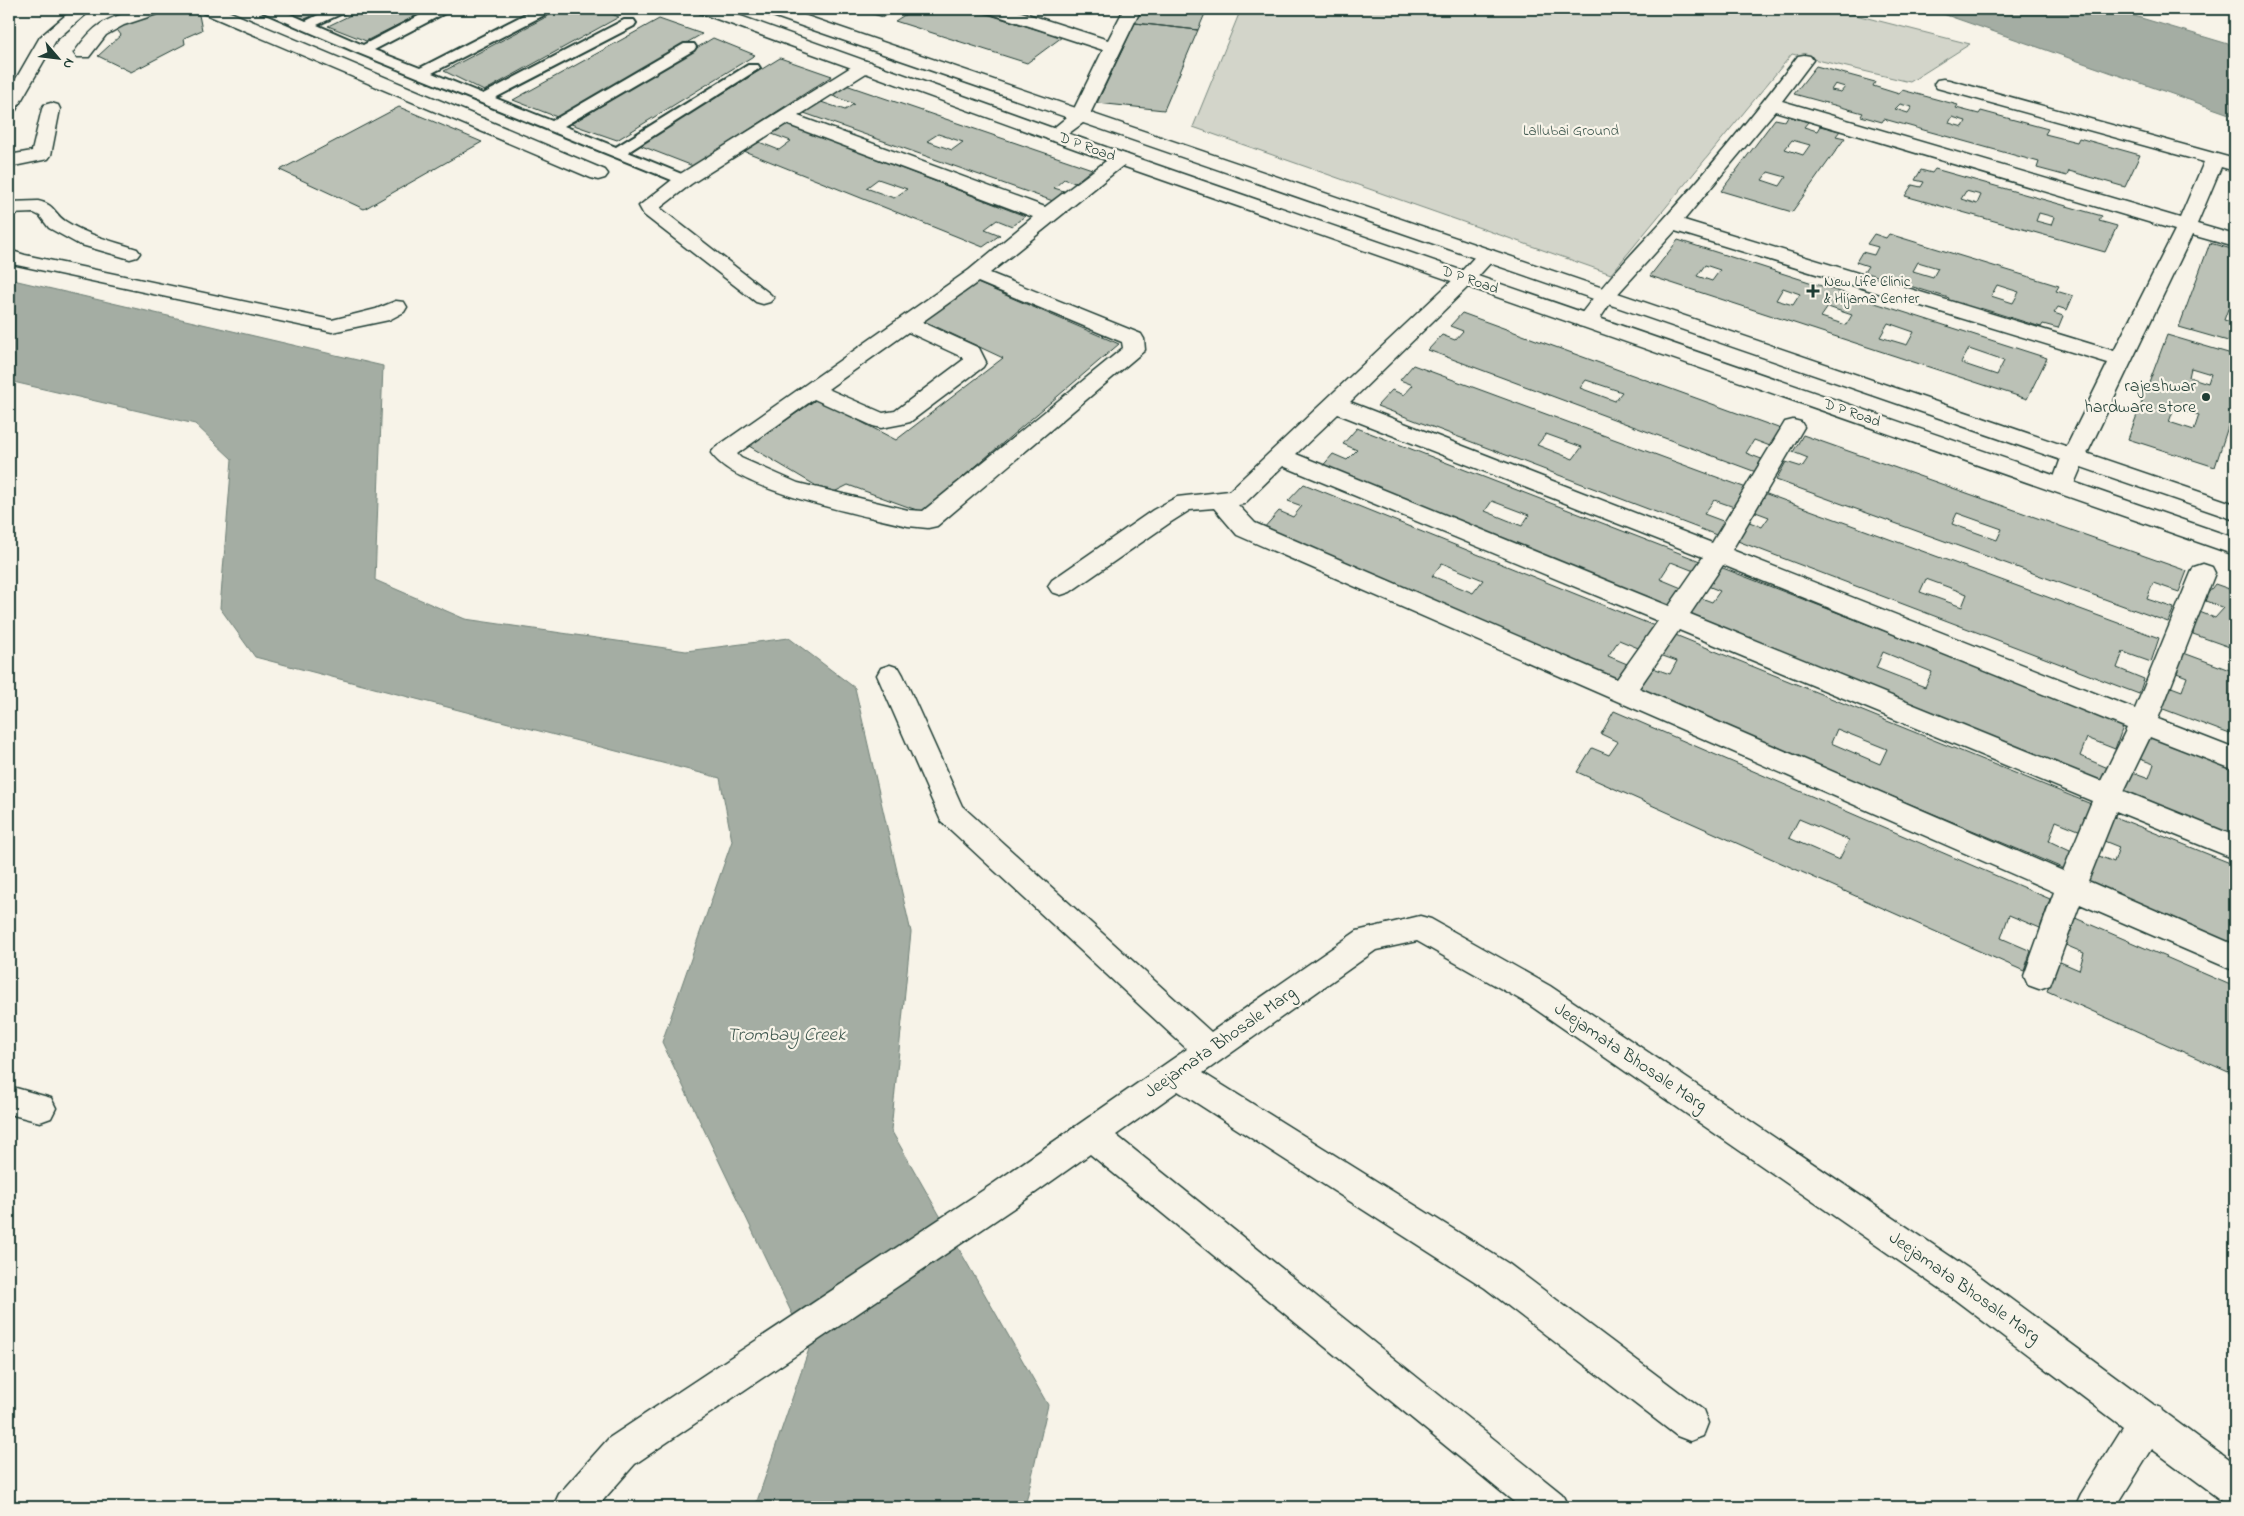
<svg xmlns="http://www.w3.org/2000/svg" width="2244" height="1516" font-family="'Indie Flower',sans-serif">
<style>
.green{fill:#d3d5ca;stroke:#79897f}
.water{fill:#a4ada3;stroke:#6f8077}
.building{fill:#bbc1b6;stroke:#1f3d34;fill-rule:evenodd}
.lines{fill:none;stroke-linecap:round;stroke-linejoin:round}
.service-casing{stroke:#1f3d34;stroke-width:4}
.minor-casing{stroke:#1f3d34;stroke-width:3}
.tertiary-casing{stroke:#1f3d34;stroke-width:3}
.service{fill:#f7f3e8;fill-rule:evenodd}
.minor{fill:#f7f3e8;fill-rule:evenodd}
.tertiary{fill:#f7f3e8;fill-rule:evenodd}
.poi-dot{fill:#1f3d34;stroke:#f7f3e8;stroke-width:2}
.labels{text-anchor:middle;dominant-baseline:central;stroke-width:4.5;stroke-linejoin:round;paint-order:stroke}
.far-park-label{font-size:15px;fill:#435b52;stroke:#f7f3e8}
.far-street-label{font-size:15px;fill:#1f3d34;stroke:#f7f3e8}
.far-poi-label{font-size:15px;fill:#1f3d34;stroke:#f7f3e8;text-anchor:start}
.poi-label{font-size:18px;fill:#1f3d34;stroke:#f7f3e8;text-anchor:end}
.street-label{font-size:18px;fill:#1f3d34;stroke:#f7f3e8}
.water-label{font-size:19px;font-style:italic;fill:#405950;stroke:#f7f3e8}
</style>
<rect width="100%" height="100%" fill="#f7f3e8"/>
<filter id="ink" filterUnits="userSpaceOnUse"><feTurbulence type="fractalNoise" baseFrequency=".02" numOctaves="2"/><feDisplacementMap in="SourceGraphic" scale="10" xChannelSelector="R" yChannelSelector="G"/><feConvolveMatrix kernelMatrix="1 2 1 2 8 2 1 2 1" color-interpolation-filters="sRGB"/></filter>
<g filter="url(#ink)">
<path class="green" d="M1241,9H1832L1970,44L1910,82L1792,54L1611,274L1193,127Z"/>
<path class="water" d="M1929,9H2111L2235,46V116Z
M9,279L383,366L375,580L465,619L686,651L789,638L855,688L911,932L891,1130L1048,1405L1025,1507H755L809,1349L662,1042L732,841L720,778L255,657L220,608L232,459L195,424L9,381Z"/>
<path class="building" d="M162,9H191L199,15L202,30L184,38L185,44L131,72L98,56L121,35L115,27Z
M277,9H327L305,19Z
M363,9H429L366,41L328,26Z
M561,9H600L619,17L484,91L444,71Z
M856,9H896L883,17Z
M914,9H970L1062,37L1027,63L895,21Z
M1142,9H1207L1198,30L1135,23Z
M659,19L702,34L557,117L513,100Z
M1135,23L1198,30L1164,110L1097,103Z
M713,38L755,55L617,140L571,124Z
M780,58L832,76L693,166L639,145Z
M1816,66L1875,82L1873,86L1899,94L1902,90L1958,105L1956,108L1979,114L1981,111L2048,129L2045,134L2077,142L2079,138L2140,155L2125,187L2069,171L2067,176L2037,168L2039,162L1884,119L1882,122L1861,116L1863,113L1794,94ZM1835,84L1845,87L1841,92L1831,90ZM1900,104L1912,107L1908,113L1895,109ZM1952,117L1966,121L1963,127L1949,123Z
M846,85L1092,169L1075,183L1064,179L1054,188L1064,191L1053,201L804,113L821,102L845,110L854,104L830,95ZM938,134L963,142L952,150L927,141Z
M399,107L482,142L364,209L280,170Z
M1788,116L1808,122L1804,127L1817,131L1820,126L1840,131L1836,136L1845,138L1792,212L1721,191L1775,119L1785,121ZM1792,140L1810,145L1803,155L1785,149ZM1768,172L1786,177L1780,186L1762,180Z
M787,124L1025,216L1012,226L997,220L985,229L1000,235L983,247L744,151L759,142L779,150L791,141L772,134ZM878,179L907,189L894,198L866,188Z
M1935,169L2102,216L2099,221L2117,226L2105,252L1905,196L1912,185L1921,187L1924,182L1915,180L1921,170L1932,173ZM1966,191L1981,195L1977,204L1961,199ZM2039,213L2054,217L2051,225L2036,221Z
M1874,234L1886,238L1889,234L2059,286L2056,291L2073,296L2067,310L2058,307L2054,313L2063,316L2058,328L2043,324L2041,327L1980,308L1978,314L1946,304L1949,298L1864,272L1868,266L1856,262L1862,252L1874,255L1878,247L1867,244ZM1918,262L1938,268L1933,277L1913,271ZM1997,285L2019,292L2013,303L1991,296Z
M1678,240L2047,358L2027,399L1650,276ZM1705,265L1720,270L1712,281L1697,276ZM1783,288L1800,294L1793,305L1776,300ZM1828,307L1852,315L1846,325L1821,317ZM1888,323L1914,332L1907,345L1880,337ZM1969,349L2004,361L1997,375L1961,363Z
M2210,243L2235,250V311L2228,309L2224,320L2235,323V343L2179,327Z
M975,282L1119,344L922,512L848,485L830,494L749,446L817,399L896,440L1003,358L924,321Z
M1462,313L1781,429L1770,446L1754,440L1746,453L1764,460L1756,472L1428,350L1442,335L1455,340L1463,331L1450,326ZM1586,380L1622,392L1615,401L1580,388Z
M2167,335L2235,355V405L2215,467L2128,439ZM2191,368L2211,374L2208,383L2189,377ZM2174,408L2199,415L2194,430L2169,422Z
M1413,365L1749,489L1737,508L1714,500L1704,514L1728,523L1719,536L1377,406L1392,390L1404,395L1413,385L1400,380ZM1546,434L1582,447L1573,459L1537,445Z
M1357,428L1700,561L1694,571L1671,562L1660,579L1684,589L1671,610L1320,469L1333,454L1347,460L1357,450L1343,444ZM1492,501L1529,515L1522,526L1485,511Z
M1803,435L2187,571L2179,592L2153,583L2147,599L2174,608L2168,622L1776,480L1786,462L1802,467L1808,458L1793,452ZM1957,513L2002,529L1997,540L1952,524Z
M1304,484L1657,627L1643,650L1619,640L1608,656L1632,666L1623,682L1262,530L1279,511L1293,517L1302,506L1288,501ZM1442,563L1483,580L1473,593L1432,576Z
M1764,493L2159,638L2151,662L2123,652L2117,668L2144,679L2139,694L1735,540L1747,521L1762,527L1769,517L1753,511ZM1926,579L1967,594L1962,607L1920,592Z
M1715,565L2124,724L2115,749L2087,738L2080,756L2108,768L2102,785L1683,617L1696,596L1712,602L1720,591L1703,584ZM1883,652L1932,672L1925,687L1876,668Z
M2215,584L2235,591V649L2193,634L2197,611L2215,618L2224,608L2203,600Z
M1673,634L2096,806L2086,833L2056,821L2049,841L2072,852L2067,870L1639,690L1653,668L1670,674L1677,661L1660,655ZM1837,729L1887,749L1880,764L1831,743Z
M2181,652L2235,672V736L2158,707L2166,685L2182,691L2187,677L2174,672Z
M1614,711L2050,899L2040,928L2009,915L2001,938L2031,951L2024,971L1577,772L1592,748L1609,755L1618,742L1601,734ZM1799,819L1849,840L1839,860L1789,838Z
M2146,735L2235,769V842L2121,796L2130,771L2149,778L2154,764L2134,757Z
M2108,814L2235,865V945L2084,881L2094,854L2114,862L2119,847L2099,839Z
M2073,917L2235,987V1075L2047,991L2058,961L2079,970L2084,953L2063,944Z"/>
<g class="lines">
<defs>
<path id="service" d="M261,9H279L306,21L330,9H346L345,12L317,25L363,45L432,9H448L447,12L374,50L420,68L535,9H551L550,12L432,73L483,94L624,20H634L636,23L634,26L495,98L552,121L684,44H694L696,47L694,50L564,126L616,147L748,65H758L760,68L628,152L689,177L692,180L689,183L684,185L358,53L263,12Z"/>
<path id="minor" d="M73,9H92L56,40L18,106L16,110L9,111V91L40,37Z
M138,9H163L160,13L124,25L106,35L89,57H77L74,53C95,23 104,20 138,9Z
M200,9H223L605,170L608,174L605,178L598,180L591,178L203,13Z
M987,9H1012L1108,40L1124,9H1141L1087,120L1061,139L1054,141L1047,139L1045,135L1072,113L1103,50L989,13Z
M1804,55L1810,56L1813,60L1782,101L2180,218L2204,162L1937,88L1934,84L1937,80L1943,79L1949,80L2235,159V171L2221,167L2197,224L2235,235V247L2192,235L2085,458L2071,491L2063,494L2055,491L2051,486L2061,458L2108,363L1675,231L1613,299L1595,326L1587,327L1579,326L1576,321C1602,284 1633,253 1663,220C1710,168 1755,113 1798,56ZM1775,111L2175,230L2114,351L1684,220Z
M865,61L871,62L874,66L871,70L798,116L1045,207L1114,155L1121,153L1128,155L1131,159L990,273L1141,334L1144,339L1145,350L937,526L928,528L908,526C862,515 736,491 711,453L715,448L969,270L1033,217L786,124L691,184L660,208L770,294L774,298L770,302L763,304L756,302L644,215L639,206L677,176L859,62ZM978,282L1122,342L1123,348L923,511L908,510L798,483L741,458L737,454L814,399L873,426L881,428L902,424L910,422L983,367L986,362L979,348L922,322ZM908,332L962,357L963,360L895,411L883,413L828,389Z
M51,103L58,105L60,109L51,155L48,159L9,167V155L32,151L42,109L44,105Z
M38,201C56,205 53,213 65,221C87,235 112,241 137,249L140,253L137,257L130,259L78,244L49,228L40,216L34,213L9,214V202Z
M1487,249L1494,251L1497,255L1494,259L1472,283L1350,402L1712,543L1785,422L1793,420L1801,422L1804,427L1732,550L2135,709L2191,573L2194,567L2203,564L2212,567L2215,573L2158,719L2235,749V770L2150,737L2124,791L2235,836V859L2116,811L2088,881L2235,945V971L2080,904L2050,985L2039,989L2028,985L2024,976L2054,892L1237,535L1214,508L1190,510L1171,522L1070,592L1061,595L1052,592L1048,586L1052,580L1153,510L1177,497L1229,491L1458,275L1480,251ZM1338,414L1703,557L1669,606L1296,454ZM1283,466L1658,621L1617,679L1255,523L1238,505L1244,504ZM1723,565L2127,728L2101,781L1690,614ZM1679,630L2092,801L2063,871L1639,688Z
M9,250L25,255L332,320L376,309L396,301L404,302L407,307L404,312L389,320L332,332L12,264L9,263Z
M890,665L899,668L903,675L962,806L1211,1032L1357,931L1420,916L1431,919L1550,986L1978,1275L2154,1405L2161,1408L2162,1411L2235,1465V1507L2222,1501L2152,1449L2116,1507H2075L2081,1494L2123,1427L1954,1299L1528,1004L1417,941L1376,950L1203,1073L1509,1264L1703,1410L1708,1423L1703,1436L1690,1441L1677,1436L1485,1288L1178,1091L1116,1135L1562,1494L1568,1507H1520L1090,1154L1018,1205L635,1464L597,1507H553L559,1494L609,1438L994,1183L1187,1049L941,821L877,675L881,668Z
M9,1086L51,1098L56,1108L51,1118L40,1122L9,1114Z"/>
<path id="tertiary" d="M698,9H721L1128,155L2235,538V555L1114,163L700,13Z
M761,9H786L2235,504V520L764,13Z"/>
</defs>
<use href="#service" class="service-casing"/>
<use href="#minor" class="minor-casing"/>
<use href="#tertiary" class="tertiary-casing"/>
<use href="#service" class="service"/>
<use href="#minor" class="minor"/>
<use href="#tertiary" class="tertiary"/>
</g>
</g>
<g class="poi-dot">
<path d="M1810.5 283.5h5v5h5v5h-5v5h-5v-5h-5v-5h5z"/>
<circle cx="2206" cy="397" r="5"/>
</g>
<g class="labels">
<g class="far-park-label">
<text x="1571" y="131">Lallubai Ground</text>
</g>
<g class="far-street-label">
<text transform="translate(1087 147) rotate(20)">D P Road</text>
<text transform="translate(1470 280) rotate(19)">D P Road</text>
<text transform="translate(1852 413) rotate(19)">D P Road</text>
</g>
<g class="far-poi-label">
<text x="1824" y="282">New Life Clinic<tspan x="1824" dy="17">&amp; Hijama Center</tspan></text>
</g>
<g class="poi-label">
<text x="2196" y="387">rajeshwar<tspan x="2196" dy="21">hardware store</tspan></text>
</g>
<g class="street-label">
<text transform="translate(1221 1043) rotate(-35)">Jeejamata Bhosale Marg</text>
<text transform="translate(1630 1058) rotate(34)">Jeejamata Bhosale Marg</text>
<text transform="translate(1964 1288) rotate(35)">Jeejamata Bhosale Marg</text>
</g>
<g class="water-label">
<text x="786" y="1035">Trombay Creek</text>
</g>
</g>
<rect width="2244" height="1516" fill="none" stroke="#f7f3e8" stroke-width="30"/>
<rect x="15" y="15" width="2214" height="1486" fill="none" stroke="#1f3d34" stroke-width="2" filter="url(#ink)"/>
<g transform="translate(58 58) rotate(118)" stroke="#f7f3e8" stroke-width="4" paint-order="stroke">
<path d="M0-4L9 19L0 12L-9 19Z" fill="#1f3d34"/>
<text y="-8" font-size="14" font-weight="bold" text-anchor="middle" fill="#1f3d34">N</text>
</g>
</svg>
